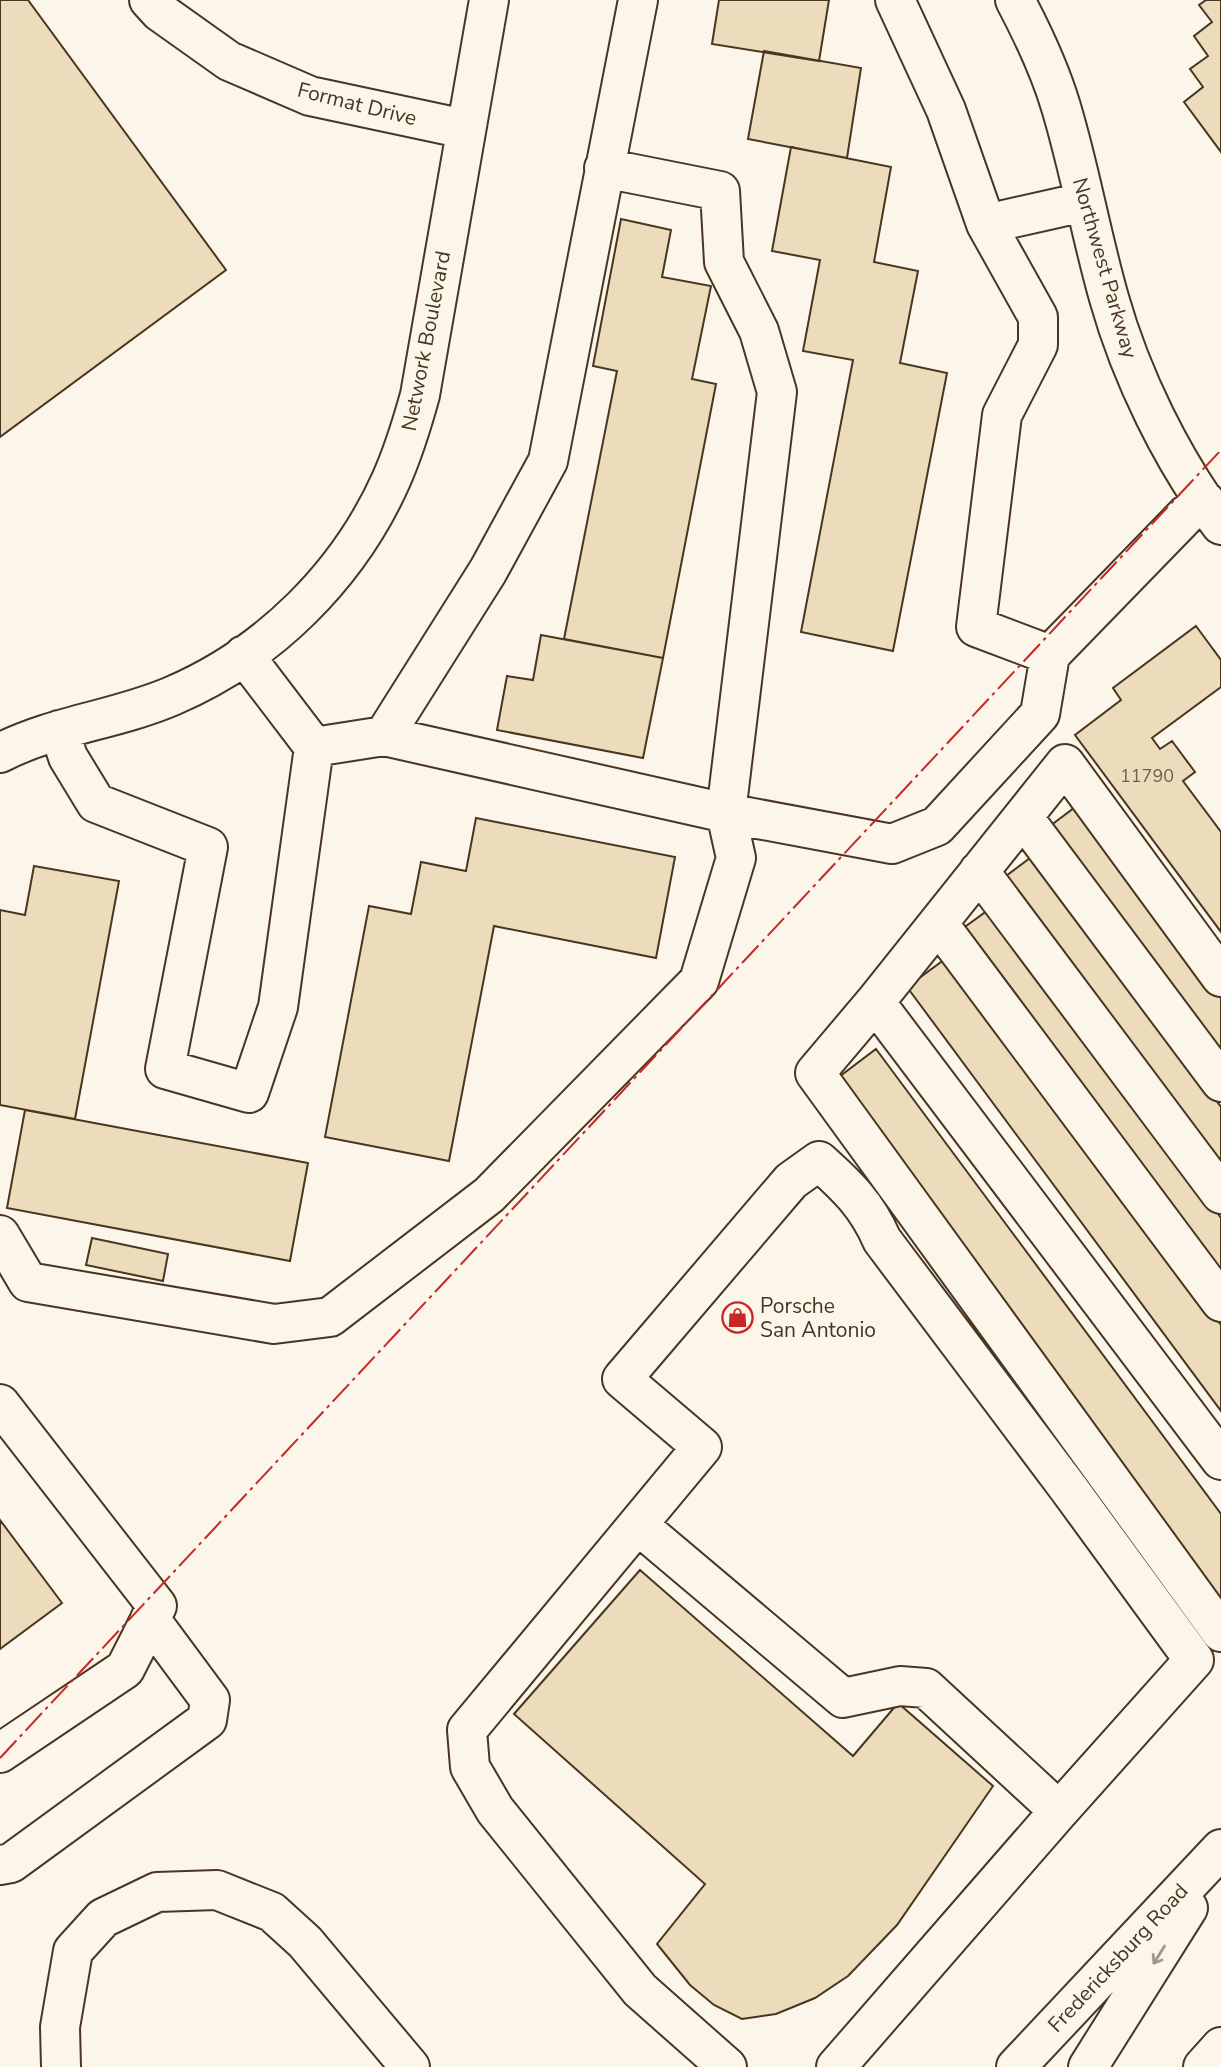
<svg xmlns="http://www.w3.org/2000/svg" width="1221" height="2067" font-family="'Nunito Sans',sans-serif">
<style>
.building{fill:#ecdcbc;stroke:#4a3520;stroke-width:2}
.lines{fill:none;stroke-linecap:round;stroke-linejoin:round}
.minor-casing{stroke:#4a3520;stroke-width:42}
.major-casing{stroke:#4a3520;stroke-width:42}
.highway-casing{stroke:#4a3520;stroke-width:42}
.minor{stroke:#fbf6e9;stroke-width:38}
.major{stroke:#fbf6e9;stroke-width:38}
.highway{stroke:#fbf6e9;stroke-width:38}
.power{stroke:#c62828;stroke-width:2;stroke-dasharray:24 5 3.5 5;stroke-linecap:butt}
.oneway{stroke:#a29684}
.labels{text-anchor:middle;dominant-baseline:central;stroke-width:5;stroke-linejoin:round;paint-order:stroke}
.number-label{font-size:18px;fill:#725f47}
.street-label{font-size:21px;fill:#4a3520;stroke:#fbf6e9}
.poi-label{font-size:21px;fill:#4a3520;stroke:#fbf6e9;text-anchor:start}
</style>
<rect width="100%" height="100%" fill="#fbf6e9"/>
<path class="building" d="M0,0H28L226,270L0,437Z
M719,0H829L819,61L712,44Z
M1206,0H1221V152L1184,102L1203,87L1190,69L1208,56L1194,36L1212,22L1199,5Z
M764,51L861,68L847,158L748,139Z
M791,147L891,167L874,262L918,271L900,363L947,373L893,651L801,632L853,360L803,351L820,260L772,251Z
M621,219L671,230L662,277L711,286L692,379L716,384L663,658L564,639L617,371L593,366Z
M1196,626L1221,660V687L1152,738L1160,749L1172,741L1195,772L1183,781L1221,832V932L1075,735L1121,700L1113,688Z
M541,635L663,658L643,758L497,730L507,676L533,680Z
M1078,805L1221,997V1057L1050,826Z
M476,818L675,857L656,958L494,926L449,1161L325,1137L369,906L411,914L421,862L466,871Z
M1034,855L1221,1107V1166L1006,876Z
M34,866L119,881L75,1119L0,1105V910L25,915Z
M991,908L1221,1218V1278L962,929Z
M948,957L1221,1325V1411L907,987Z
M876,1049L1221,1514V1600L835,1080Z
M25,1110L308,1163L290,1261L7,1208Z
M92,1238L168,1254L163,1281L86,1265Z
M0,1520L62,1603L0,1649Z
M640,1570L853,1756L898,1703L993,1786L897,1925L848,1976L815,1998L776,2014L742,2019L714,2005L690,1985L657,1944L705,1884L514,1714Z"/>
<g class="lines">
<defs>
<path id="minor" d="M149,0L160,12L229,61L310,96L465,129
M895,0L946,110L986,224L1084,202
M1015,0C1033,34 1050,70 1061,107C1080,170 1091,235 1109,298C1131,376 1172,460 1221,525
M986,224L1038,317V345L1002,415L976,627L1050,655L1186,515L1205,501
M244,655L314,747L384,736L488,571L548,461L638,0
M59,730L68,757L96,803L208,847L165,1069L249,1093L278,1007L314,747
M384,736L726,813L892,844L937,826L1040,714L1050,655
M0,753C54,725 116,720 172,696C268,655 348,576 391,480C403,453 412,424 420,395L489,0
M1023,817L1221,1082
M979,871L1221,1194
M938,923L1221,1302
M1221,977L1065,764L875,1002L1221,1460
M875,1002L815,1073L1221,1632
M0,1235L28,1282L274,1324L330,1317L489,1195L699,981L736,858L726,813L777,392L759,331L724,262L720,191L604,168
M0,1404L157,1606L125,1669L0,1753
M638,1525L843,1698L900,1686L926,1688L1059,1811L836,2067
M0,1865L11,1863L207,1720L210,1700L150,1619
M61,2067L60,2027L73,1951L103,1918L157,1892L217,1890L272,1912L305,1942L410,2067
M727,2067L640,1990L495,1810L470,1767L467,1730L702,1447L622,1379L791,1181L819,1161C847,1186 867,1205 882,1240L1069,1489L1194,1660L1059,1811"/>
<path id="major" d="M1016,2067L1221,1849
M1088,2067L1188,1908"/>
<path id="highway" d="M1203,2067L1221,2047"/>
</defs>
<use href="#minor" class="minor-casing"/>
<use href="#major" class="major-casing"/>
<use href="#highway" class="highway-casing"/>
<use href="#minor" class="minor"/>
<use href="#major" class="major"/>
<use href="#highway" class="highway"/>
<path class="power" d="M0,1758L1221,450"/>
</g>
<defs><path id="oneway-shaft" d="M-6 0H5M1.5-3L5.5 0L1.5 3" fill="none" stroke-width="1.6" stroke-linecap="round" stroke-linejoin="round" transform="scale(1.75)"/></defs>
<use class="oneway" href="#oneway-shaft" transform="translate(1159 1955) rotate(122)"/>
<defs>
<symbol id="shop-ring" viewBox="-11 -11 22 22"><circle r="9.5" fill="#fbf6e9" stroke="#c62828" stroke-width="1.5"/><path d="M-5-2.5h2.3a2.7 3.5 0 0 1 5.4 0H5L5.5 6h-11ZM-1.5-2.5h3a1.5 2.3 0 0 0-3 0Z" fill="#c62828"/></symbol>
</defs>
<g fill-rule="evenodd">
<use href="#shop-ring" x="720" y="1300" width="35" height="35"/>
</g>
<g class="labels">
<g class="number-label">
<text x="1147" y="776">11790</text>
</g>
<g class="street-label">
<text transform="translate(357 104) rotate(14)">Format Drive</text>
<text transform="translate(1105 268) rotate(74)">Northwest Parkway</text>
<text transform="translate(426 341) rotate(-79)">Network Boulevard</text>
<text transform="translate(1118 1958) rotate(-47)">Fredericksburg Road</text>
</g>
<g class="poi-label">
<text x="760" y="1306">Porsche<tspan x="760" dy="24">San Antonio</tspan></text>
</g>
</g>
</svg>
